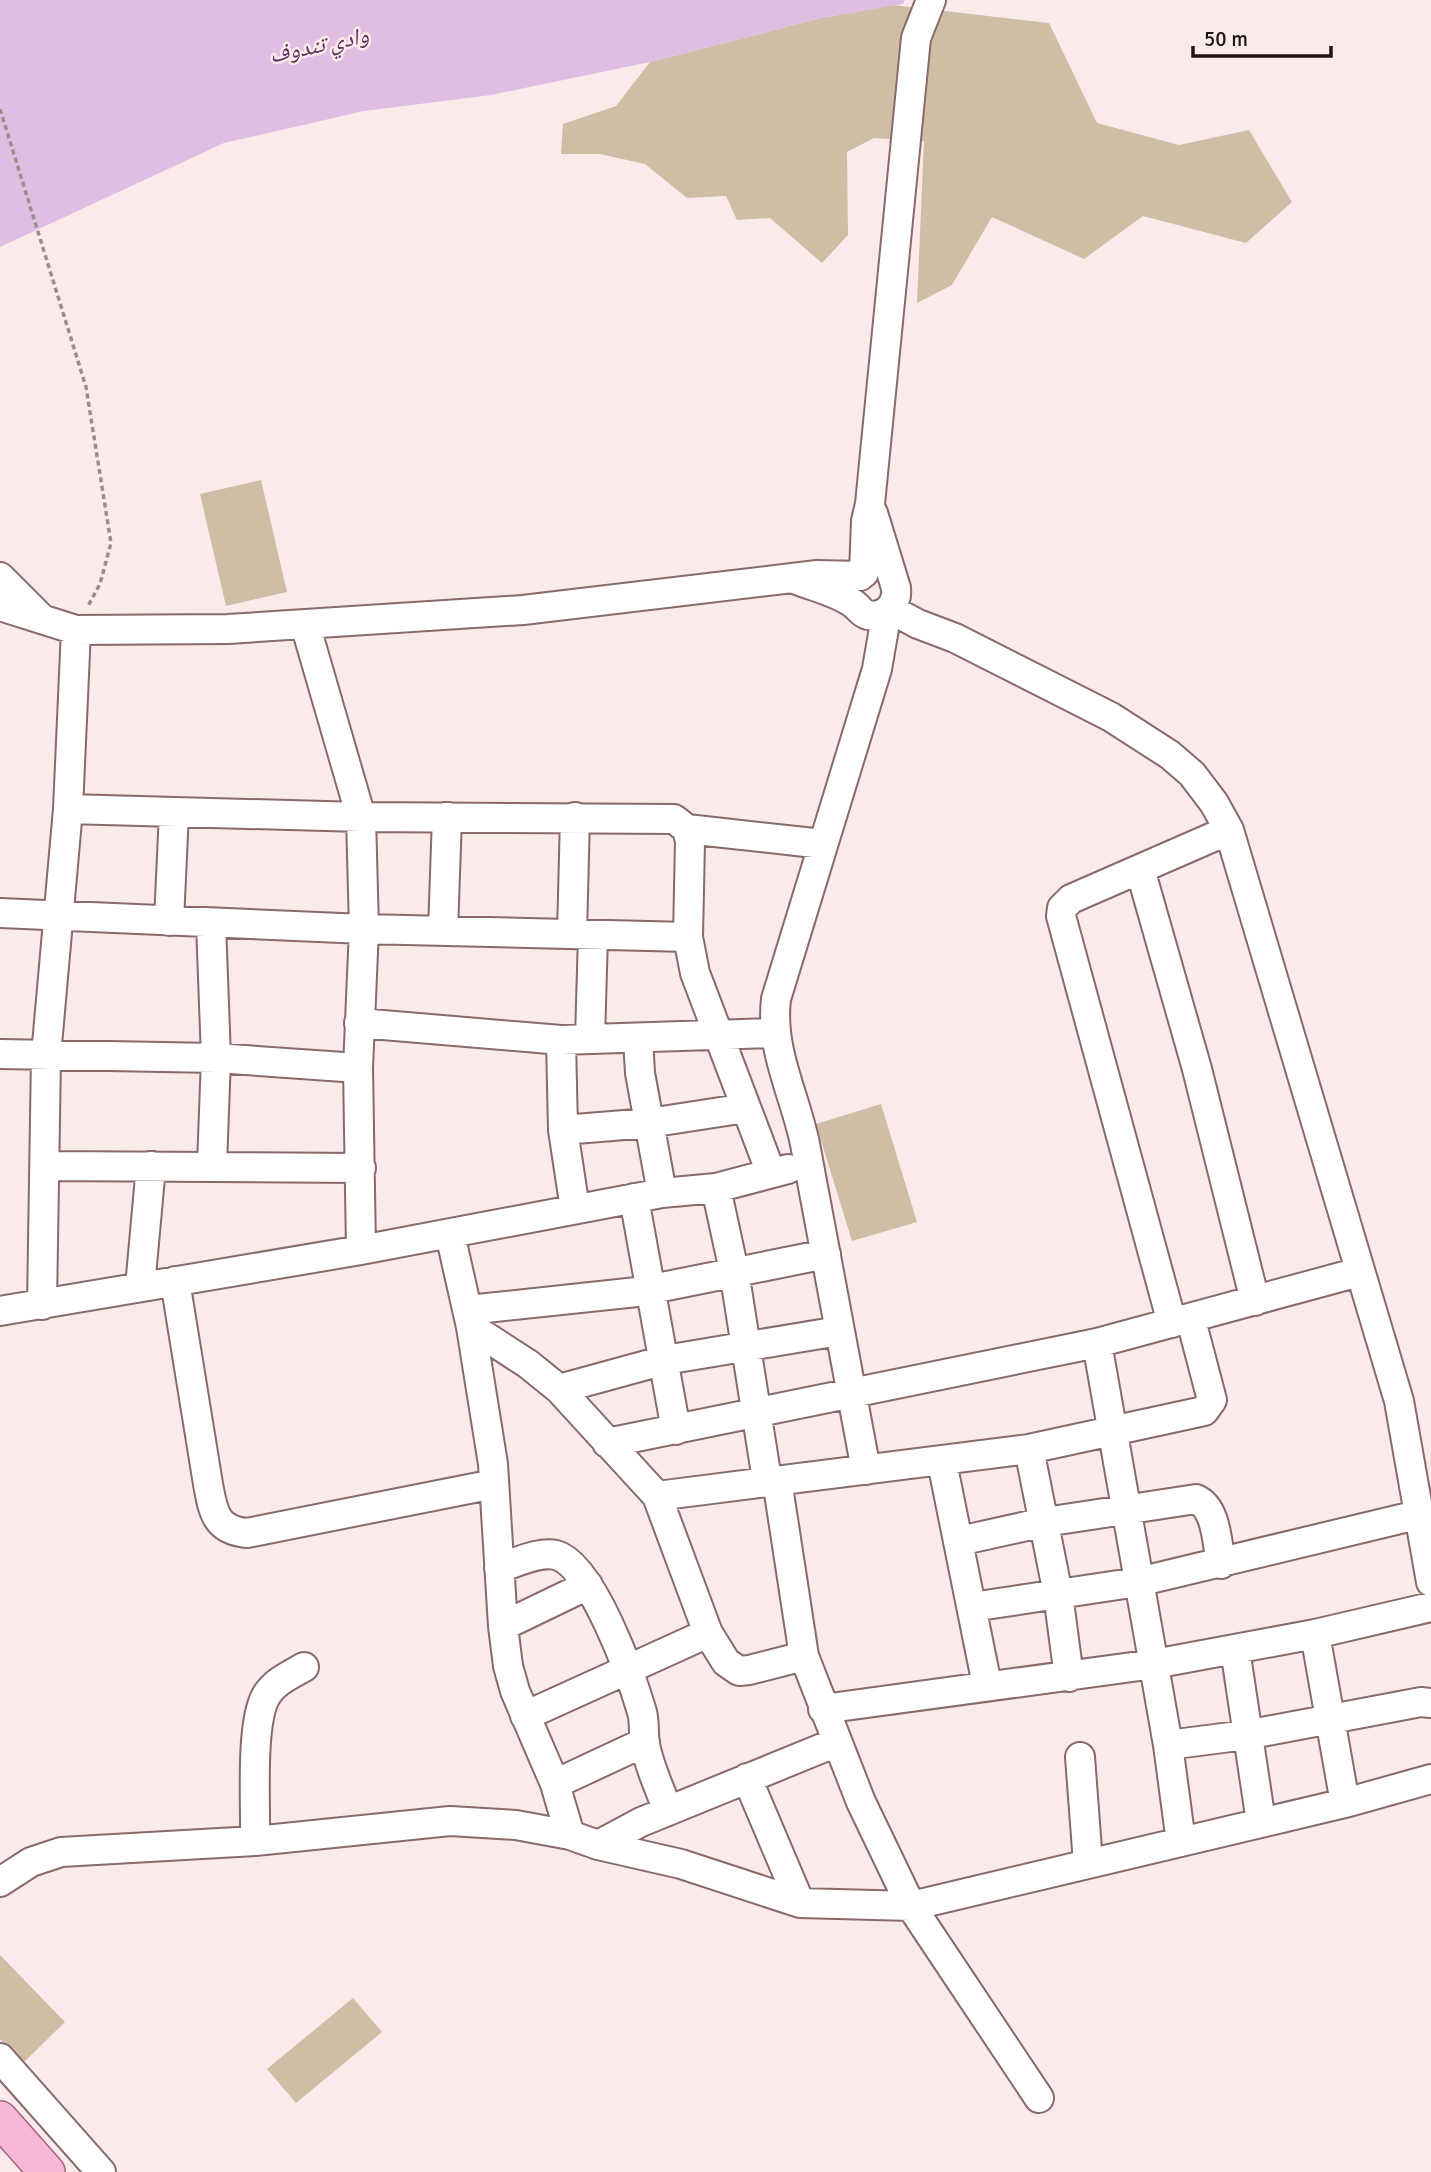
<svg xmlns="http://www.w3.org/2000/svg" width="1431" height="2172" font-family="Signika,'Noto Naskh Arabic',sans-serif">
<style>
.green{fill:#cfbda6}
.water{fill:#e0bee3}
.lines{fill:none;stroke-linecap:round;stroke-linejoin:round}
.minor-casing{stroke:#896969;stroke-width:32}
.major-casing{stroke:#a86181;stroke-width:38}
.path{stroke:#9b8d8d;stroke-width:3.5;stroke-dasharray:5 3.5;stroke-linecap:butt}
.minor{stroke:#fff;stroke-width:28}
.major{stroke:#f7b9d7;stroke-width:35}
.labels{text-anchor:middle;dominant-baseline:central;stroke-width:5;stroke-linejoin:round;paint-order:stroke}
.water-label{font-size:23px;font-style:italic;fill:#582e5d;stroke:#faeaea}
</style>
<rect width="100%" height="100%" fill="#faeaea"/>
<path class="green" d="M893,5L1049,23L1097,123L1179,145L1249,130L1292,202L1246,243L1143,216L1084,259L992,217L952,285L917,303L924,141L874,138L847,152L848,235L822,263L770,218L737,220L726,196L687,198L645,164L600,154H561L563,124L616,106L650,62L821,18Z
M261,480L287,592L226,606L200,494Z
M881,1104L917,1222L852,1241L816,1124Z
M0,1955L65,2022L23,2063L0,2039Z
M353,1998L382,2032L296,2103L267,2069Z"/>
<path class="water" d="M0,0H905L903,4L821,18L650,62L491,95L364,111L224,143L0,247Z"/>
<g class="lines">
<defs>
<path id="minor" d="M864,573L866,521L870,504L916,38L931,0
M0,577L40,617
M797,580C815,587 840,593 855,605C860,609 861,613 868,615C885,619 898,604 896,588L873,513
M0,606L76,630L228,629L523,610L817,575L860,576
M890,609L918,624L955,638L1111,717L1170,755L1192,774L1214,803L1229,830L1399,1401L1431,1582
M305,624L361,817L364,929L358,1068L361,1250
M68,809L361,817L674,819L687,829L690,841L688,937L695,973L771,1173
M687,829L823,844
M1140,869L1197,1069L1255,1301
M0,913L364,929L688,937
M169,921L174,812
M211,923L216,1058L212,1165
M443,931L447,817
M572,934L575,817
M359,1023L561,1040L775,1033
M590,1039L593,935
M638,1039L640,1073L662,1193
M561,1040L563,1130L575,1209
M0,1054L216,1058L358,1068
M563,1130L649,1123L746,1108
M46,1166L361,1168
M716,1188L734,1271L767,1480
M634,1198L676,1430
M450,1234L471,1327L493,1464L503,1626L508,1666L515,1691L555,1784L570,1835
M175,1281L208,1484C213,1511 215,1530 247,1533L494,1484
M140,1287L151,1166
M42,1305L46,1056L68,809L76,630
M468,1310L637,1292L826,1254
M0,1311L361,1250L662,1193L716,1188L788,1169
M1172,1323L1061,916L1062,908L1071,899L1229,830
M471,1327L528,1364L559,1389L657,1496L708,1633L726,1662L739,1671L749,1670L804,1656
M1097,1343L1168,1745L1181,1842
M559,1389L665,1360L839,1331
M607,1443L1097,1343L1359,1272
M1029,1449L1058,1594L1069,1677
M942,1462L987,1685
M866,1470C846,1361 825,1253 805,1144C795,1095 770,1051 776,999L877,669L887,611
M777,1480L804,1656L861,1802L911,1906L1039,2098
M657,1496L1029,1449L1204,1411L1212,1400L1191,1320
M959,1541L1045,1522L1196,1499C1217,1508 1217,1544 1221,1564
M499,1568C516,1563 539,1551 556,1555C592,1564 632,1678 642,1712C645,1723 643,1734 645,1744C649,1767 660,1789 668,1811
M972,1607L1138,1582L1417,1515
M503,1626L588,1585
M1315,1634L1345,1803
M1235,1649L1261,1822
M823,1709L1154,1664L1315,1634L1431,1607
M525,1716L708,1633
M1168,1745L1246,1735L1421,1702L1431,1703
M1080,1757L1088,1863
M747,1778L800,1903
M555,1784L645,1742
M255,1841C256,1806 250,1724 266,1696C274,1682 290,1675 304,1667
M598,1845L641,1822L837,1742
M0,1882L31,1862L61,1852L255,1841L450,1821L516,1825L570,1835L598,1845L681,1864L800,1903L911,1906L1345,1803L1431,1779
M0,2058L101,2172"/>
<path id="major" d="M0,2119L47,2172"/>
</defs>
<use href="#minor" class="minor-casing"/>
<use href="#major" class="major-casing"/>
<path class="path" d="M0,109L86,387L111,543L100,584L88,606"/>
<use href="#minor" class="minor"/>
<use href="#major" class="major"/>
</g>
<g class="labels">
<g class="water-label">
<text transform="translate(319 45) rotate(-12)">وادي تندوف</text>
</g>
</g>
<path d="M1193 46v10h138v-10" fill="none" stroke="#201414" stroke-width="3.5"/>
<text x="1204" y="46" font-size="21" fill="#201414" stroke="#faeaea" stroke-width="5" paint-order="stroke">50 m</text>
</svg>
